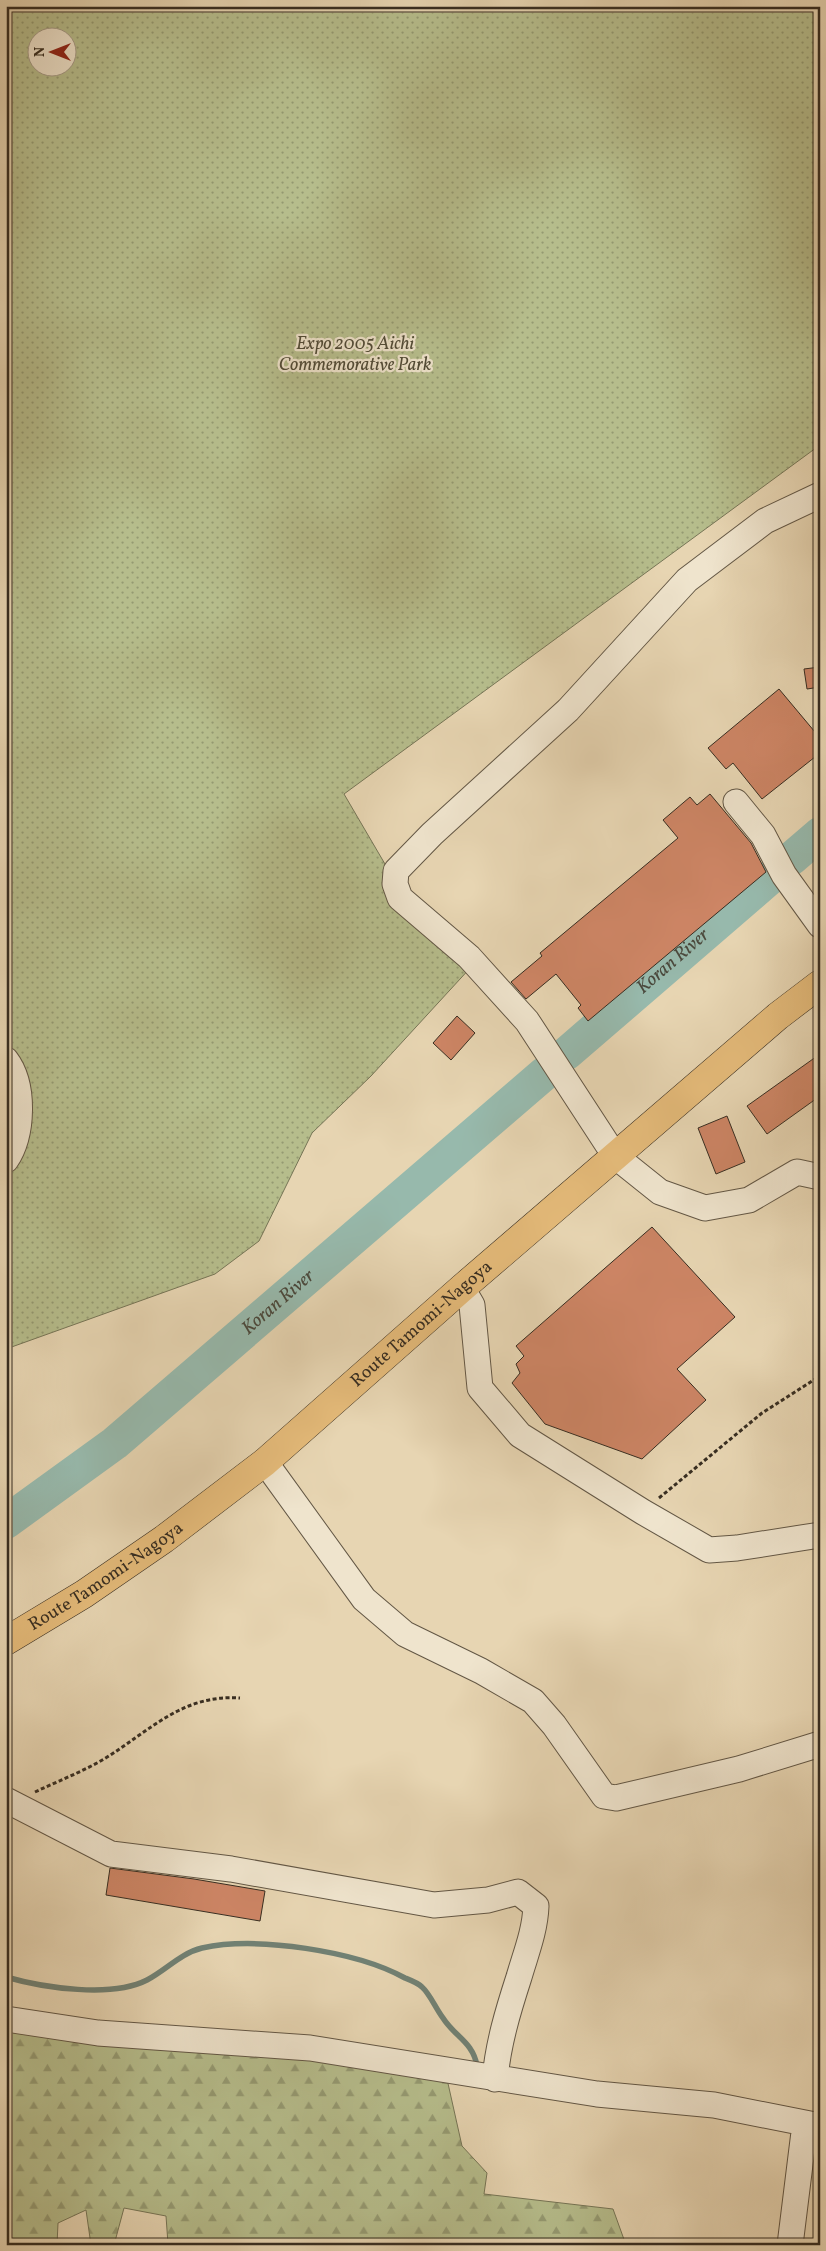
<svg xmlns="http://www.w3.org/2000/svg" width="826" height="2251" font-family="Vollkorn,serif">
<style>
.forest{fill:url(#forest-firs);stroke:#767556}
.park{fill:url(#park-dots);stroke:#767556;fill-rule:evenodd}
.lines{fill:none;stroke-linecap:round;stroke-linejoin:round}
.stream{stroke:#718174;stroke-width:5.5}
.river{stroke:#97b9ac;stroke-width:34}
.building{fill:#cd8565;stroke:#372d21}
.minor-casing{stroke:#635745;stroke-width:27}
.major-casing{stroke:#372d21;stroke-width:29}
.path{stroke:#372d21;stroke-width:3;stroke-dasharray:4 2.5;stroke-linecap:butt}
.minor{stroke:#efe4cd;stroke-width:25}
.major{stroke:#e4ba79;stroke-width:28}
.labels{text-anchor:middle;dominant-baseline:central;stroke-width:4.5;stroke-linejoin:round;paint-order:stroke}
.park-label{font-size:18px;font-style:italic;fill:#504a36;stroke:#efe4cd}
.street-label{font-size:18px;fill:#372d21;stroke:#efe4cd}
.water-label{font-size:19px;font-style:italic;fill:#4a493d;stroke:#efe4cd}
</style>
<defs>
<pattern id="forest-firs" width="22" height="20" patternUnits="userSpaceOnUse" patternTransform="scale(1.25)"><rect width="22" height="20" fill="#b6bd8c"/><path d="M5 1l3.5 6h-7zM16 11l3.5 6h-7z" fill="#959a72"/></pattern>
<pattern id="park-dots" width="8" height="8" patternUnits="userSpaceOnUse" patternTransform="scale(1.25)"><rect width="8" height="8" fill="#b6bd8c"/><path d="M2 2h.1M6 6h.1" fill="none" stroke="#959a72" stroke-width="1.8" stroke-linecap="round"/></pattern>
</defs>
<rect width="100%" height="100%" fill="#e7d5b2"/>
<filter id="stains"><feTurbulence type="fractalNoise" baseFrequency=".004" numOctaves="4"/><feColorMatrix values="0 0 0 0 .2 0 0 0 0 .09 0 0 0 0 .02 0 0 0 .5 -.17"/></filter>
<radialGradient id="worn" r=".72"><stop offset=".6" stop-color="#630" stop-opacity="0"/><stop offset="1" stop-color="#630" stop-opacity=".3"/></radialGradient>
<path class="forest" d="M6,2026L308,2056L447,2079L462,2146L487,2173L484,2194L613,2209L626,2245H170L168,2244L166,2216L124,2208L114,2245H91L86,2210L58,2223L57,2245H6Z"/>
<path class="park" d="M6,6H820V445L344,794L392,876L472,966L371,1076L312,1133L259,1241L215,1274L6,1349ZM38,38H68V68H38Z"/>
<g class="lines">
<path class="stream" d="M6,1977C44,1988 112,1998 147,1980C166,1970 181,1953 202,1948C257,1936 356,1951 405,1978C410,1980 418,1983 422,1987C430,1994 436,2009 443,2018C455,2037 473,2042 477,2066"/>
<g class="river">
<path d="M792,858L820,834"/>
<path id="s1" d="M567,1053L779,870"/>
<path id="s2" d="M6,1522L115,1443L544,1074"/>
</g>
</g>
<path class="building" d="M820,667V687L807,689L804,669Z
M779,689L820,738V753L762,799L733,763L726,769L708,748Z
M710,794L751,843L766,872L588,1021L578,1008L581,1005L556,974L526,999L511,982L542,956L540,953L678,838L663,820L690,797L697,805Z
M457,1016L475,1033L451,1060L433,1043Z
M820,1054V1096L767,1134L747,1106Z
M727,1116L745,1162L716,1174L698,1128Z
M652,1227L735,1317L677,1369L706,1400L642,1459L545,1424L512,1383L520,1373L516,1364L524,1356L516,1346Z
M110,1868L194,1879L265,1891L260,1921L106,1895Z"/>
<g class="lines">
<defs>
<path id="minor" d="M820,495L765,521L687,580L568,710L432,834L396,871L395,884L400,898L469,957L527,1021L615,1156L660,1192L705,1208L749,1200L797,1172L820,1177
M736,802L763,835L784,875L820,925
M6,1060C25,1085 23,1135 6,1160
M462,1288L472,1305L480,1388L520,1435L643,1512L709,1550L737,1548L820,1535
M265,1462L364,1599L405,1634L481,1671L533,1701L554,1725L604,1796L616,1798L739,1769L820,1744
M6,1800L111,1854L231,1869L434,1905L488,1900L518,1892L536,1906C535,1931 526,1953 519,1977C508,2011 498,2044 495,2079
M6,2019L98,2033L310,2048L597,2094L714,2105L820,2126
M790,2245L805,2124"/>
<g id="major">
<path id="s3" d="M6,1641L84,1594L164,1539L265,1462L462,1288L778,1016L820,984"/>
</g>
</defs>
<use href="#minor" class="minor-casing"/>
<use href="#major" class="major-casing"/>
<path class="path" d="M659,1498L762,1413L820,1376
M35,1792C58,1781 82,1772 104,1759C150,1731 182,1694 240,1698"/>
<use href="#minor" class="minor"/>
<use href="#major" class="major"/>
</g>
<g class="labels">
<g class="park-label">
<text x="355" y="344">Expo 2005 Aichi<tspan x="355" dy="21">Commemorative Park</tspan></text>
</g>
<g class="street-label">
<text stroke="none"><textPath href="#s3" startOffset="524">Route Tamomi-Nagoya</textPath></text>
<text stroke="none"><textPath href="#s3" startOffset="119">Route Tamomi-Nagoya</textPath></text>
</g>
<g class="water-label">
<text stroke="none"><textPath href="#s1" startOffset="140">Koran River</textPath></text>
<text stroke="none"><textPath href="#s2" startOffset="350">Koran River</textPath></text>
</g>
</g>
<rect width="826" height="2251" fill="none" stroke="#e7d5b2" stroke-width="25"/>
<rect x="8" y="8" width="811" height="2236" fill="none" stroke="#372d21" stroke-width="2.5"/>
<rect x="12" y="12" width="801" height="2226" fill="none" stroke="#372d21"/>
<g transform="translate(52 52) rotate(270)"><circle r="24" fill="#efe4cd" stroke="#a59b88"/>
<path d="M0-4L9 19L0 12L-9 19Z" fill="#8f2418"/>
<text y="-8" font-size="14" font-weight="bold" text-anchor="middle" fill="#372d21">N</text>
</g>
<rect width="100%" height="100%" filter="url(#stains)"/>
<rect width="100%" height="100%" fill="url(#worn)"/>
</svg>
